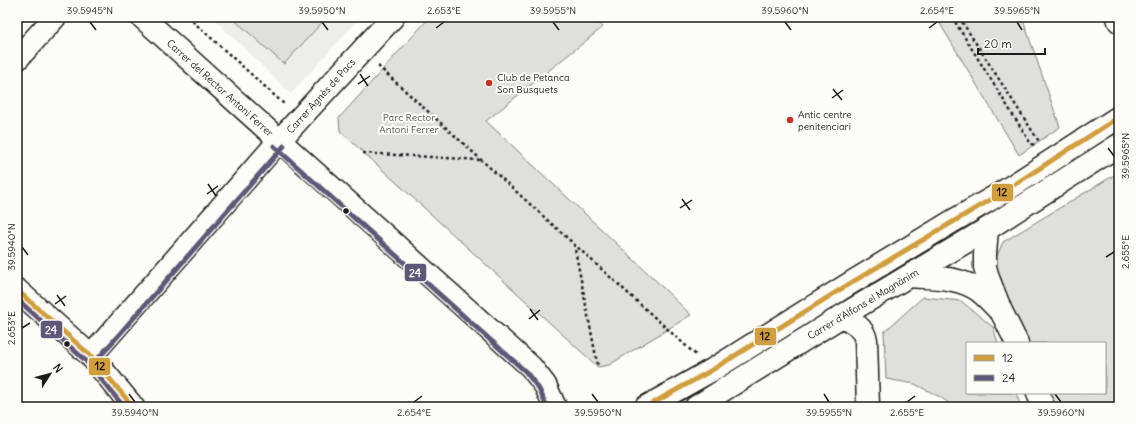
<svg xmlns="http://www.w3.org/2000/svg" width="1136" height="424" font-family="Delius,sans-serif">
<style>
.built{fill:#eeede9}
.green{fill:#e0dfdb;stroke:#7e7e7c}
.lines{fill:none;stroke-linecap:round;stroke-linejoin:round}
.minor-casing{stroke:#1c1c1c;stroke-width:25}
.major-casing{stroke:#1c1c1c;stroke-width:25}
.highway-casing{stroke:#1c1c1c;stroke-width:25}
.path{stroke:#1c1c1c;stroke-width:2.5;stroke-dasharray:3 3;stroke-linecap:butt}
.minor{stroke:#fdfcf7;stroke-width:22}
.major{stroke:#fdfcf7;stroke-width:22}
.highway{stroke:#fdfcf7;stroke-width:22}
.bus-1-casing{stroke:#fdfcf7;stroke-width:8}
.bus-2-casing{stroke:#fdfcf7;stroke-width:8}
.bus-1{stroke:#d19e3d;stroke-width:5}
.bus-2{stroke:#605677;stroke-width:5}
.ticks{fill:none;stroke:#1c1c1c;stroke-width:1.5}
.poi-dot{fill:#c8321e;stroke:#fdfcf7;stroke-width:1.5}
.bus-dot{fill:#1c1c1c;stroke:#fdfcf7;stroke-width:1.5}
.labels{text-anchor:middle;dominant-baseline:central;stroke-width:4;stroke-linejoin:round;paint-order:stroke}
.poi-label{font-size:10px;fill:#1c1c1c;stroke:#fdfcf7;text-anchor:start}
.street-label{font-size:10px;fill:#1c1c1c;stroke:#fdfcf7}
.park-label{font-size:10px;fill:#575655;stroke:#fdfcf7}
.line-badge{stroke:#fdfcf7;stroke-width:1.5}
.badge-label{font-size:11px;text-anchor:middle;font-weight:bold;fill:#fff}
.pale-badge-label{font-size:11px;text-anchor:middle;font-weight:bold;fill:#111}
.neatline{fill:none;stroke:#1c1c1c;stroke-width:1.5}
.ticks-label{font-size:10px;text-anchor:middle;fill:#1c1c1c}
</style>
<rect width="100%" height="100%" fill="#fdfcf7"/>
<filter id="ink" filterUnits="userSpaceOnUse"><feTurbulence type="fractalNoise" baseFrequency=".025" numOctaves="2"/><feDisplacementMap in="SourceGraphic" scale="8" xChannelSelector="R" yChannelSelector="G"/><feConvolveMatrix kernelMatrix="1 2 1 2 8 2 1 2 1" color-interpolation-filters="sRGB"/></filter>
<g filter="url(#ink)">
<path class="built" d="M212,17H360L291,94Z"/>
<path class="green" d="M231,17H327L284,64Z
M430,17H592L603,27L486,121L650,275L691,315L609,365L598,367L340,131L339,118Z
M936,17H1022L1060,127L1019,155Z
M1116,174L1119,187V407H1050L1045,393H1105V343H1026L994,263L1003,242Z
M923,297L961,301L993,327L998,343H967V393H1016L1021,407H955L940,397L915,384L886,379L884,332Z"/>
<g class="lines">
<defs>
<path id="minor" d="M142,17L531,367L545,385L555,407
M17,59L55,17
M17,290L91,356L133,407
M842,316C853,322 863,327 866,340L868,407
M91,356L279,141L393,17"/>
<path id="major" d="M646,407L712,370L849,284L953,221L1003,192L1119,117
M696,407L842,316L987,229L1119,145"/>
<path id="highway" d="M1118,17L1119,21
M987,229L985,254V267L988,278L1001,311L1017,343
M909,276C932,278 958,276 978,290C985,295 992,303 998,309
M1038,393L1043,407"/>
</defs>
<use href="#minor" class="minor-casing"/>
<use href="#major" class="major-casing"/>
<use href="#highway" class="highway-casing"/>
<path class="path" d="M188,17L284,104
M952,17L1031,144L1035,145
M959,17L1040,143
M378,66L696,355
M363,153L480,160
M574,244L598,367"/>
<use href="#minor" class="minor"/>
<use href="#major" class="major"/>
<use href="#highway" class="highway"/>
<defs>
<path id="bus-1" d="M17,290L91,356L133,407
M646,407L712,370L849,284L1003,192L1119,117"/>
<path id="bus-2" d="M274,146L526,372L539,389L547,407
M17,299L86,361L124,407
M96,361L284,146"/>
</defs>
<use href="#bus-1" class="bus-1-casing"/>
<use href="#bus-2" class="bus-2-casing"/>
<use href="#bus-1" class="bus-1"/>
<use href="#bus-2" class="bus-2"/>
</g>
</g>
<path class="ticks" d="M90,22L96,30M322,22L328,30M553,22L559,30M785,22L791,30M1017,22L1022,30M436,28L444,22M929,28L937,22M360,74L368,86M358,84L370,76M833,89L842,100M832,98L843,90M1108,148L1114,156M208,184L216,196M207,194L218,186M682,199L690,210M680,208L692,200M22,247L28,255M1106,257L1114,252M57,295L65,306M55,304L66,296M530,309L538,320M529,319L540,310M22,328L30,323M129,394L135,402M592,394L598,402M824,394L829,402M1055,394L1061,402M414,402L422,396M907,402L915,396"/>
<g class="poi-dot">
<circle cx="489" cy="83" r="4"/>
<circle cx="790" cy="120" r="4"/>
</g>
<g class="bus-dot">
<circle cx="346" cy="211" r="3.5"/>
<circle cx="67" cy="344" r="3.5"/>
</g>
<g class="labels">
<g class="poi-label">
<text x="497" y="77">Club de Petanca<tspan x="497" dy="12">Son Busquets</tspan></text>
<text x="798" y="114">Antic centre<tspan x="798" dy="12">penitenciari</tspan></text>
</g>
<g class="street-label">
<text transform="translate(220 88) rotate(42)">Carrer del Rector Antoni Ferrer</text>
<text transform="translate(321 96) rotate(-48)">Carrer Agnès de Pacs</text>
<text transform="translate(863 304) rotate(-31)">Carrer d'Alfons el Magnànim</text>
</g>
<g class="park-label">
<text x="409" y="117">Parc Rector<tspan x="409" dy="12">Antoni Ferrer</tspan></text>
</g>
</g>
<g class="line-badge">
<rect x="991" y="183" width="23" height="19" rx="4" fill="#d19e3d"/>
<rect x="404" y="263" width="23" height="19" rx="4" fill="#605677"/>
<rect x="40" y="320" width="23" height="19" rx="4" fill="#605677"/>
<rect x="754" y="327" width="23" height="19" rx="4" fill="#d19e3d"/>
<rect x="88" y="357" width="23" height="19" rx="4" fill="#d19e3d"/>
</g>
<g class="badge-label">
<text x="415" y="277">24</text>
<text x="51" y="334">24</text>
</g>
<g class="pale-badge-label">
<text x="1002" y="196">12</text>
<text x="765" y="340">12</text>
<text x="100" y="370">12</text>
</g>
<rect width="1136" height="424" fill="none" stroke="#fdfcf7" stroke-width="44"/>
<rect x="966" y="342" width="140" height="52" fill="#fdfcf7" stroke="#a3a29f"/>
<rect x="974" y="355" width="20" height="6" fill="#d19e3d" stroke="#a3a29f"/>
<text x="1002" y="362" font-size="12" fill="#1c1c1c">12</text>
<rect x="974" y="375" width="20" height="6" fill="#605677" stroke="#a3a29f"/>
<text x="1002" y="382" font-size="12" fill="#1c1c1c">24</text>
<g transform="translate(50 374) rotate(54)" stroke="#fdfcf7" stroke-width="3" paint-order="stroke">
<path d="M0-3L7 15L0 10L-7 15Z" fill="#1c1c1c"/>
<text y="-6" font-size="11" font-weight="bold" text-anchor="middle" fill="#1c1c1c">N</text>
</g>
<path d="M978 48v6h67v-6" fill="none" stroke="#1c1c1c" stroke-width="2"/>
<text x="984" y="48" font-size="12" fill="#1c1c1c" stroke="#fdfcf7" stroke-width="3" paint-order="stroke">20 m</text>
<rect x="22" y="22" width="1092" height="380" class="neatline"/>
<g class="ticks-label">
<text x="90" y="14">39.5945°N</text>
<text x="322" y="14">39.5950°N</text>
<text x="444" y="14">2.653°E</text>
<text x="553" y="14">39.5955°N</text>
<text x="785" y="14">39.5960°N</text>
<text x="937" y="14">2.654°E</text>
<text x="1017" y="14">39.5965°N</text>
<text transform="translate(1125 156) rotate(-90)" y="4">39.5965°N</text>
<text transform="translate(11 247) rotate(-90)" y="4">39.5940°N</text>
<text transform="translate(1125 252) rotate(-90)" y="4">2.655°E</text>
<text transform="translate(11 328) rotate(-90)" y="4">2.653°E</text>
<text x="135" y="416">39.5940°N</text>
<text x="414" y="416">2.654°E</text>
<text x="598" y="416">39.5950°N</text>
<text x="829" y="416">39.5955°N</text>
<text x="907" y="416">2.655°E</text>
<text x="1061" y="416">39.5960°N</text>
</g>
</svg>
